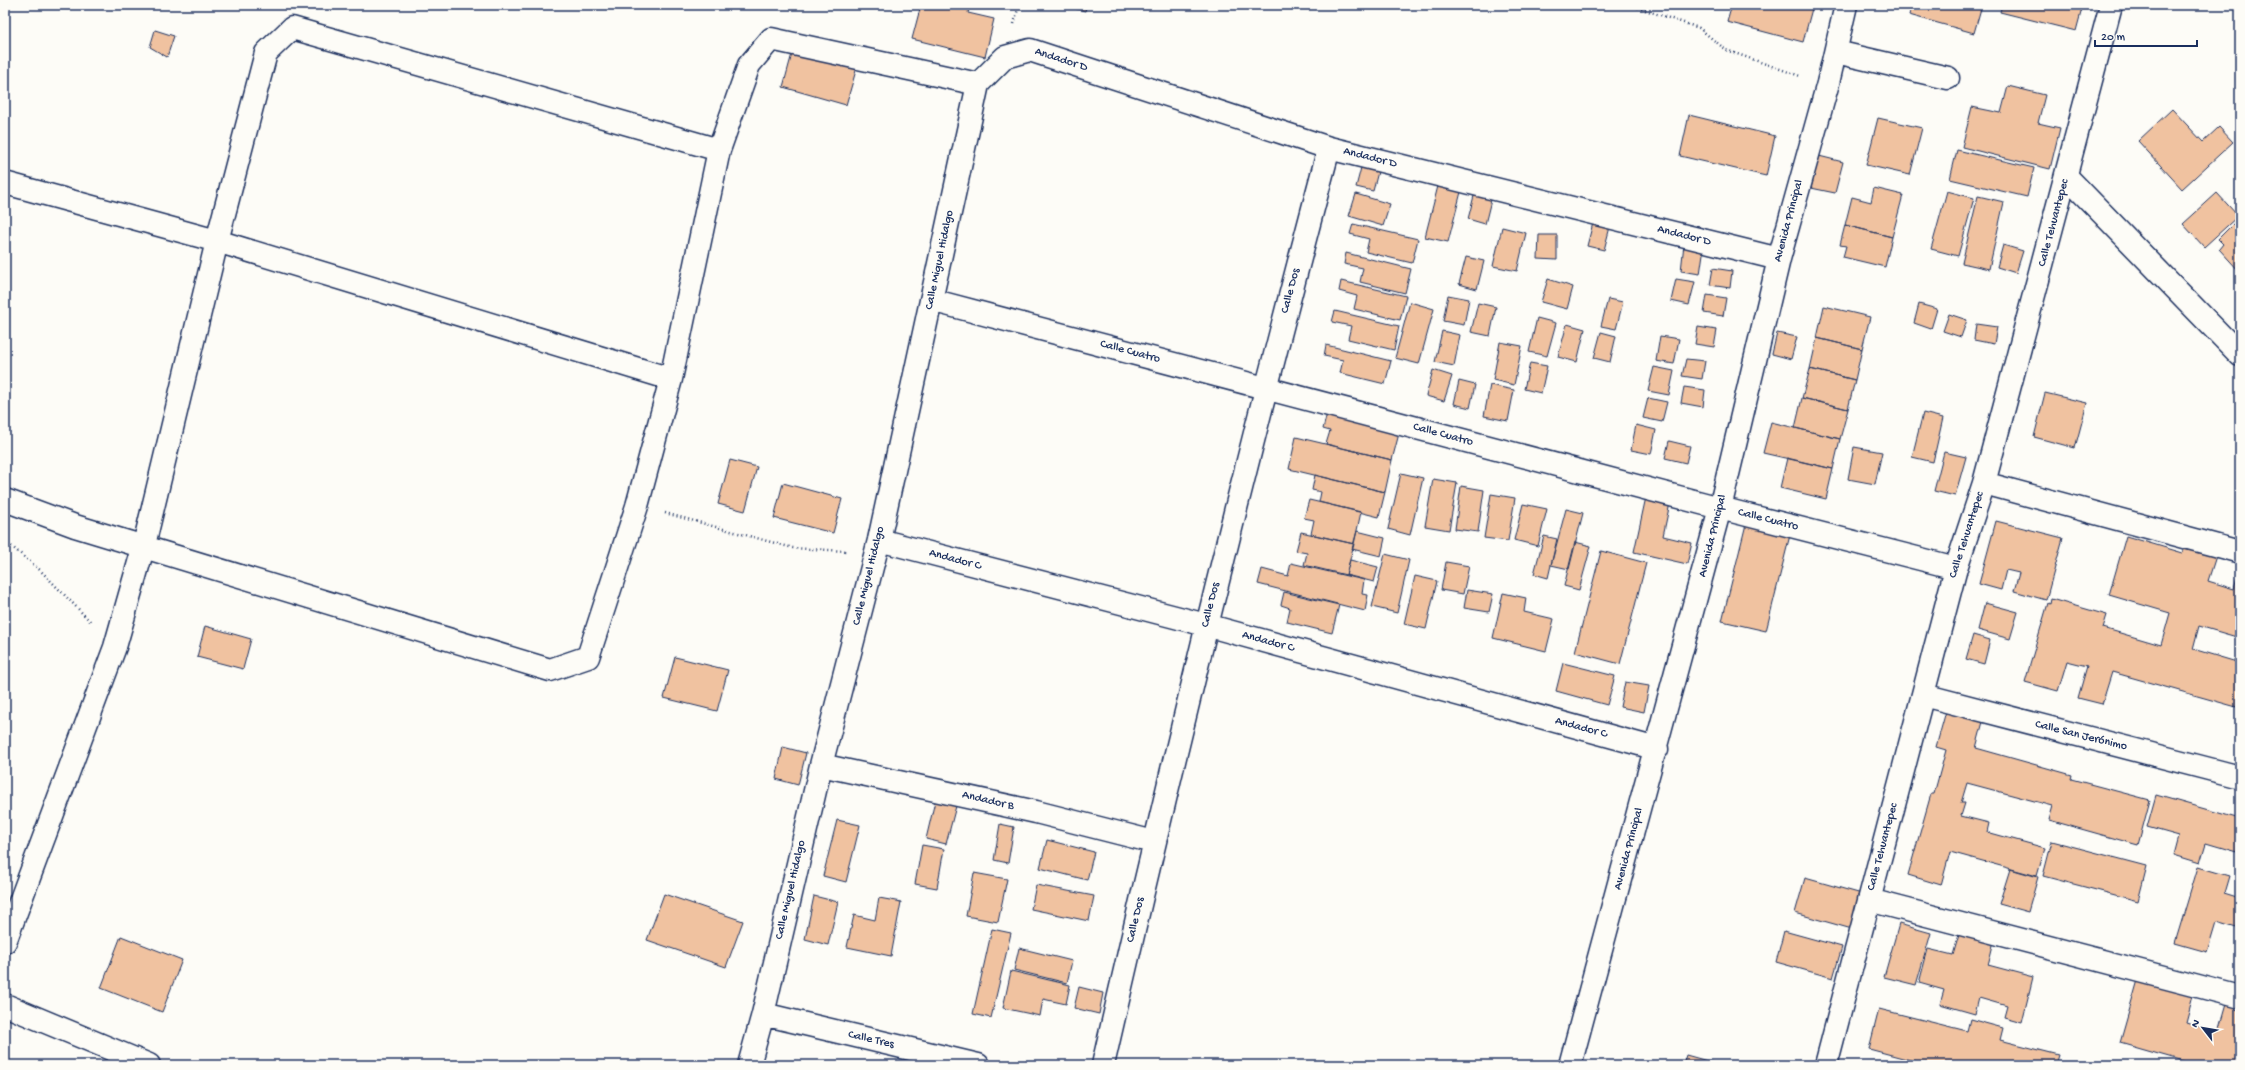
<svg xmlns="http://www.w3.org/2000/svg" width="2245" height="1070" font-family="'Gochi Hand',sans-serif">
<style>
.building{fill:#f0c2a0;stroke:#1b2f5e}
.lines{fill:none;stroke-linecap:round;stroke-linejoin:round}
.street-casing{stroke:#1b2f5e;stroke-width:25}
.path{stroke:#1b2f5e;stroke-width:2.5;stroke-dasharray:1 3;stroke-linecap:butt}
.street{stroke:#fdfcf7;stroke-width:22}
.labels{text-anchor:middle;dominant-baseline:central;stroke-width:3;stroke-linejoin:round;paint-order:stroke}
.street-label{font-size:12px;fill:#1b2f5e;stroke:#fdfcf7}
</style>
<rect width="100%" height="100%" fill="#fdfcf7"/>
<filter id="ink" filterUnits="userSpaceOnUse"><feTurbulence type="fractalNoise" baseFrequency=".025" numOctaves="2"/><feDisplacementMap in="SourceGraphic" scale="8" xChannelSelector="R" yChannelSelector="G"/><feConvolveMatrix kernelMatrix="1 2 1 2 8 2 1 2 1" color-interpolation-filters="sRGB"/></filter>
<g filter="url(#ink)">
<path class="building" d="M921,5H970L968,13L994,19L985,57L912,39Z
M1062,5H1087L1085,11Z
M1732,5H1813L1803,42L1727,22Z
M1912,5H1982L1974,33L1909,15Z
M2002,5H2083L2076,31L2000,12Z
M155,30L174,36L167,57L150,47Z
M793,50L857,67L846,105L783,87Z
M2008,86L2045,95L2038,123L2060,128L2050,169L1962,147L1972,107L2001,113Z
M2172,109L2203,142L2219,127L2233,142L2182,189L2138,141Z
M1689,115L1775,136L1766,176L1680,156Z
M1878,118L1922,128L1910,175L1866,165Z
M1957,150L2034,168L2027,197L1950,179Z
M1819,156L1843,162L1835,193L1811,188Z
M1363,160L1380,164L1373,191L1356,187Z
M1439,182L1462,188L1448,242L1425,237Z
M1874,188L1903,195L1892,237L1845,225L1852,197L1871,202Z
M1947,191L1974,198L1958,256L1931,249Z
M1475,192L1492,196L1485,224L1468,219Z
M2217,193L2238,216L2204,247L2183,224Z
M1356,194L1390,204L1383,226L1349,216Z
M1978,196L2004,202L1989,269L1962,263Z
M2240,217V272L2219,249L2223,244L2218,239Z
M1594,219L1611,223L1604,250L1587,246Z
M1353,224L1418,239L1412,263L1366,252L1369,239L1350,234Z
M1845,225L1892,237L1885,267L1843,257L1846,246L1840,245Z
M1502,227L1526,233L1517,271L1493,266Z
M1539,235H1557V260L1538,259Z
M1684,244L1704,247L1700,274L1681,271Z
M2003,245L2023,251L2016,273L1997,267Z
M1346,253L1411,269L1405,293L1360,282L1363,268L1344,264Z
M1466,257L1484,261L1477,289L1459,284Z
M1713,268L1732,271L1730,288L1710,285Z
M1548,279L1573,287L1567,309L1541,302Z
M1676,279L1695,282L1689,305L1671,301Z
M1341,281L1406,296L1400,320L1354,309L1357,296L1339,291Z
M1448,295L1469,299L1464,325L1443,321Z
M1707,295L1726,298L1723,316L1704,313Z
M1608,299L1623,302L1616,329L1601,326Z
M1410,302L1434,309L1419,364L1395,358Z
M1478,303L1496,307L1490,336L1471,332Z
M1919,304L1937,309L1931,329L1914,323Z
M1824,306L1870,317L1862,349L1817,338Z
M1335,311L1399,326L1394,350L1348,339L1351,326L1332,322Z
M1949,314L1967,320L1961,337L1943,331Z
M1537,318L1556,323L1547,356L1529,352Z
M1567,324L1585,329L1577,362L1558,357Z
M1976,324L1997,327L1994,344L1974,340Z
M1698,327L1717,330L1714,347L1695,344Z
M1442,331L1460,335L1454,366L1435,362Z
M1601,332L1616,336L1610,362L1594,358Z
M1777,333L1797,337L1791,359L1772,354Z
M1660,336L1679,339L1674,364L1656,361Z
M1817,338L1862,349L1855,380L1810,369Z
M1500,342L1522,346L1514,385L1493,380Z
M1326,345L1391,361L1385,384L1340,373L1343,360L1324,356Z
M1686,359L1705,361L1702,379L1682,376Z
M1530,363L1547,366L1541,393L1524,389Z
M1654,367L1674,371L1669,395L1648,391Z
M1810,369L1855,380L1848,409L1802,398Z
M1433,370L1452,376L1444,401L1426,396Z
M1459,381L1475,385L1470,408L1454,404Z
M1490,385L1514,390L1508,421L1484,416Z
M1684,387L1705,390L1703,407L1681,403Z
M2045,393L2087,403L2075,448L2034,437Z
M1648,398L1667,402L1662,422L1643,418Z
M1802,398L1848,409L1840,439L1795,428Z
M1328,409L1401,426L1392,460L1326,444L1330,431L1323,429Z
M1923,413L1943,418L1933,462L1912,457Z
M1771,422L1840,439L1833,469L1763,453Z
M1636,425L1656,430L1651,454L1631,450Z
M1296,437L1392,460L1385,492L1289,469Z
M1669,441L1690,446L1686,463L1665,458Z
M1854,447L1882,452L1875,484L1848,479Z
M1944,452L1966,457L1955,496L1934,491Z
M1787,458L1833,469L1826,499L1780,488Z
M730,460L757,467L745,511L718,504Z
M1401,473L1423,478L1410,535L1388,529Z
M1315,475L1385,492L1379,517L1319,502L1321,492L1312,490Z
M1433,479L1457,483L1449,530L1425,526Z
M783,483L842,499L833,533L774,518Z
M1461,486L1484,490L1478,532L1455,529Z
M1491,494L1515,498L1508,541L1484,538Z
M1646,497L1670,503L1663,536L1692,543L1687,564L1634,552Z
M1309,500L1361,512L1354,544L1311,534L1314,520L1304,518Z
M1523,504L1547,509L1538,546L1514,540Z
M1566,509L1583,513L1569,569L1551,565Z
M1747,520L1791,531L1766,631L1722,621Z
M1996,521L2063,538L2046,600L2014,591L2019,573L2006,570L2001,590L1979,584Z
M1357,531L1385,538L1381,556L1352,549Z
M1301,532L1354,544L1346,575L1304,565L1307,553L1296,551Z
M1544,536L1557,539L1548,578L1534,574Z
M2126,536L2183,553L2185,547L2216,556L2208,581L2234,589L2240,567V638L2199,626L2193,649L2240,663V708L2112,672L2102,704L2078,698L2087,666L2067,661L2058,691L2025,682L2048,603L2050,604L2051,599L2107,615L2103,628L2161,645L2170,613L2109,595Z
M1575,542L1591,546L1579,590L1564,586Z
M1601,551L1646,563L1620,664L1575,652Z
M1385,554L1409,560L1397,613L1372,607Z
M1350,560L1378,567L1374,582L1346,575Z
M1446,562L1469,566L1463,594L1441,590Z
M1291,563L1364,580L1362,594L1368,595L1365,611L1258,584L1262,569L1288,576Z
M1415,576L1437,581L1426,629L1404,624Z
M1467,590L1493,594L1489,612L1464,608Z
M1284,592L1339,605L1332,633L1287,622L1290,608L1281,605Z
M1503,593L1526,598L1524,612L1554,619L1546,651L1493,638Z
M1985,603L2018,612L2010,639L1978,630Z
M205,626L251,639L243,669L197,657Z
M1973,635L1990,640L1984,664L1966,659Z
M675,657L728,670L717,711L664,698Z
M1563,663L1615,676L1607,705L1556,691Z
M1625,682L1649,686L1644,712L1620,707Z
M1948,704L1985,714L1976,748L2072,775L2071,779L2150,800L2138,845L2049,820L2053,806L1967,783L1961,803H1965L1961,816L1989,823L1987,832L2045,848L2037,876L1950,852L1941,885L1908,875L1931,794H1934L1946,750L1936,747Z
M783,747L806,753L798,785L776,779Z
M2156,795L2240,819V853L2206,843L2200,863L2174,855L2179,836L2147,827Z
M935,801L956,806L946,844L926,839Z
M837,820L860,825L846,882L823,876Z
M1000,824L1014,827L1008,863L994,860Z
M1047,840L1094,852L1087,880L1040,868Z
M2052,841L2147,866L2138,901L2043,876Z
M922,845L944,849L937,888L915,884Z
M2198,867L2229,876L2224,893L2240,898V929L2216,922L2207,952L2175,943Z
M2010,869L2038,877L2028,912L1999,904Z
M974,873L1007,879L998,922L966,916Z
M1805,878L1862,894L1852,929L1795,913Z
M1036,885L1094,896L1089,921L1031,909Z
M664,894L743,921L726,967L647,940Z
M814,896L838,902L828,945L805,939Z
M879,898L901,902L891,956L847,947L854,915L875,920Z
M1899,924L1931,933L1916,985L1884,977Z
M1961,928L1995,937L1988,965L2033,977L2022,1022L2004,1017L2007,1006L1979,998L1975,1014L1940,1004L1944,990L1919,983L1928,949L1953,955Z
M992,929L1011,933L991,1018L973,1014Z
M1784,931L1842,947L1833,978L1776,962Z
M121,936L182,960L162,1012L101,988Z
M1019,948L1072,961L1067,983L1014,970Z
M1011,971L1070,985L1066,1004L1043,999L1040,1016L1003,1008Z
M2138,980L2193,996L2186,1022L2218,1032L2226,1004L2240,1008V1065H2197L2120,1043Z
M1079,987L1103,993L1099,1014L1074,1008Z
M1879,1009L1967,1031L1970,1019L2003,1028L2000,1040L2059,1055L2056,1065H1929L1869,1049Z
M1686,1055L1722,1065H1683Z"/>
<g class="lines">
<defs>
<path id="street" d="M1836,52L1948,78
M978,84L1005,57L1030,50L1329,148L1779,259
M2067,177L2240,355
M5,183L217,241L671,379
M931,300L1720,508L1956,568
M1984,483L2240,552
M5,500L75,526L550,670L588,657L637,506L671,379L719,150L749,65L771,39L978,84
M879,540L1206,625L1657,749
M1923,695L2240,777
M821,765L1036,812L1154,842
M1869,900L2240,997
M5,942L115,647L144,545L217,241L266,53L292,28L719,150
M5,1005L149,1065
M763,1014L978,1065
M749,1065L763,1014L821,765L879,540L978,84
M1103,1065C1173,758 1248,452 1329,148
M1570,1065L1720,508L1779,259L1828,83L1846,5
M1826,1065L1956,568L1984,483L2111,5"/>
</defs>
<use href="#street" class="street-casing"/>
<path class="path" d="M1630,5L1699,28L1726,50L1800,76
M1014,24L1019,5
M665,513L793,548L847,551
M5,541L40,570L92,623"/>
<use href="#street" class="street"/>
</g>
</g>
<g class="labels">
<g class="street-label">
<text transform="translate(1061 60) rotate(18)">Andador D</text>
<text transform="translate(1370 158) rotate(14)">Andador D</text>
<text transform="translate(1789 221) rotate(-75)">Avenida Principal</text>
<text transform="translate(2054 223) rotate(-75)">Calle Tehuantepec</text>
<text transform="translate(1684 236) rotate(14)">Andador D</text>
<text transform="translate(940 260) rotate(-78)">Calle Miguel Hidalgo</text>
<text transform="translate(1291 291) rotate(-75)">Calle Dos</text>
<text transform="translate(1130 352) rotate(15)">Calle Cuatro</text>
<text transform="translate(1443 435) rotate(15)">Calle Cuatro</text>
<text transform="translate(1768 520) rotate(14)">Calle Cuatro</text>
<text transform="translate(1967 535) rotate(-72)">Calle Tehuantepec</text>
<text transform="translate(1713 536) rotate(-76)">Avenida Principal</text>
<text transform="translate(955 560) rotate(15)">Andador C</text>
<text transform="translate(869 576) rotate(-76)">Calle Miguel Hidalgo</text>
<text transform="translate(1211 605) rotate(-76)">Calle Dos</text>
<text transform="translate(1268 642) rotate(15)">Andador C</text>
<text transform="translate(1581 728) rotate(15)">Andador C</text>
<text transform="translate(2081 736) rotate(14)">Calle San Jerónimo</text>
<text transform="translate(988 801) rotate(13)">Andador B</text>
<text transform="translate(1883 847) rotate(-75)">Calle Tehuantepec</text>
<text transform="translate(1629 849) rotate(-75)">Avenida Principal</text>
<text transform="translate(791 890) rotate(-77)">Calle Miguel Hidalgo</text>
<text transform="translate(1136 920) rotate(-77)">Calle Dos</text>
<text transform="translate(871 1040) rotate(13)">Calle Tres</text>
</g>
</g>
<rect width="2245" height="1070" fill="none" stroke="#fdfcf7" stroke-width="20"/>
<rect x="10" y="10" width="2225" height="1050" fill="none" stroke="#1b2f5e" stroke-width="1.5" filter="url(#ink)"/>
<g transform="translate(2203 1028) rotate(301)" stroke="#fdfcf7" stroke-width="3" paint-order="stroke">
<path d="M0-3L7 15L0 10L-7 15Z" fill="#1b2f5e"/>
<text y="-6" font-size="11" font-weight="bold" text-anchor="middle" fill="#1b2f5e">N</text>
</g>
<path d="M2095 40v6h102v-6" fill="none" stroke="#1b2f5e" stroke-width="2"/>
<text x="2101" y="40" font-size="12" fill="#1b2f5e" stroke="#fdfcf7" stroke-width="3" paint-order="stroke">20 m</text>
</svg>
